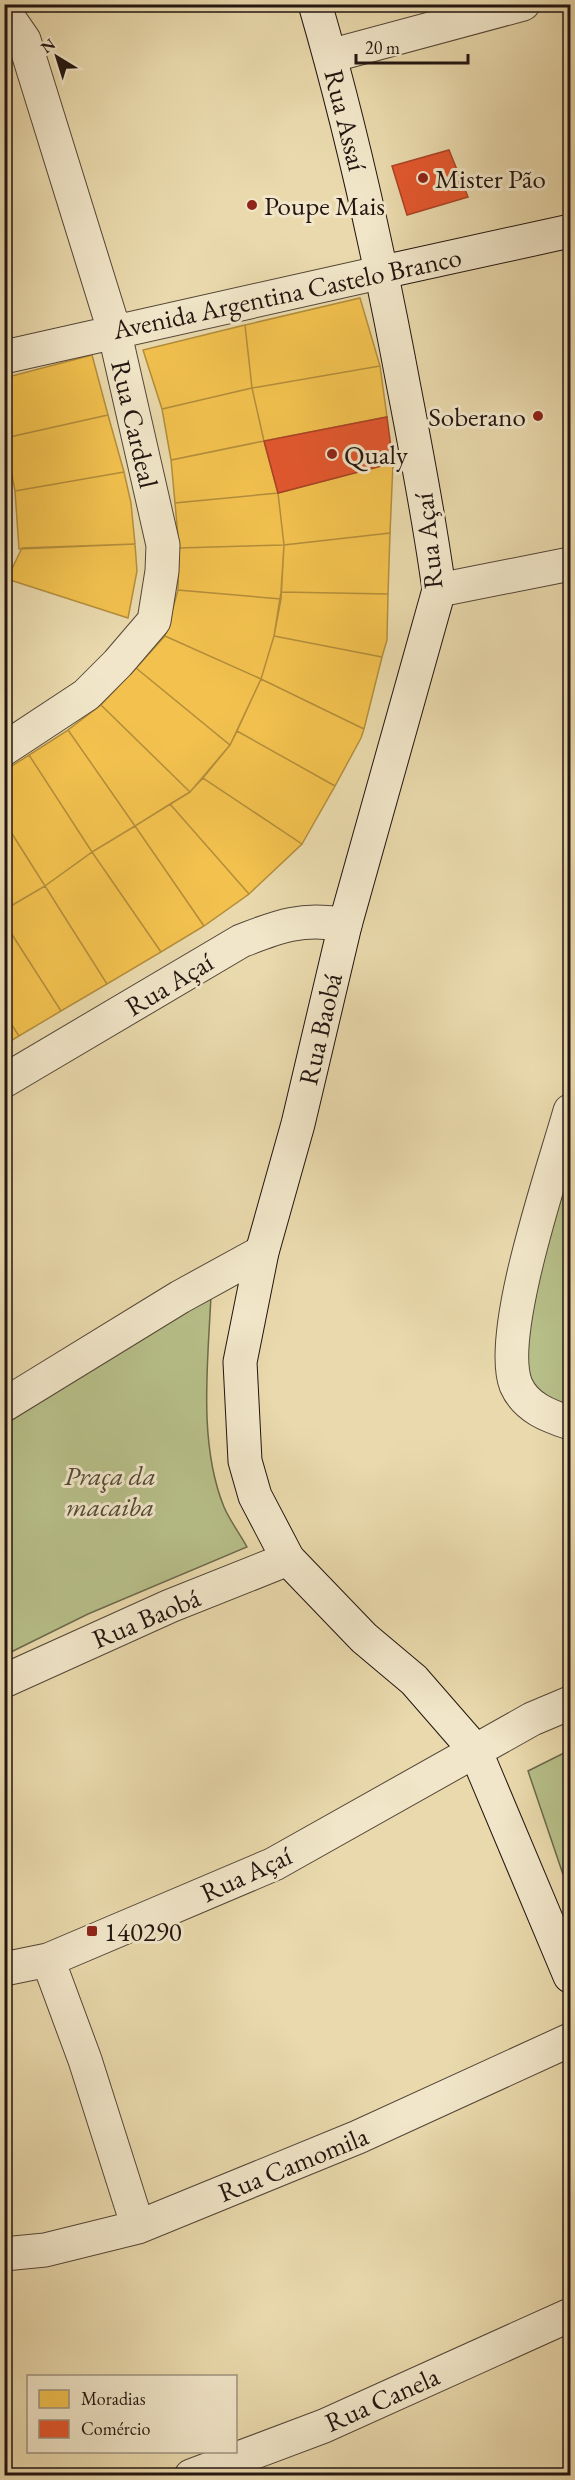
<svg xmlns="http://www.w3.org/2000/svg" width="575" height="2480" font-family="'EB Garamond',serif">
<style>
.green{fill:#b7bf89;stroke:#6c6a4c;stroke-width:1.5}
.homes{fill:#f2c14e;stroke:#b48d3b;stroke-width:1.5}
.shops{fill:#e4572e;stroke:#aa4325;stroke-width:1.5}
.lines{fill:none;stroke-linecap:round;stroke-linejoin:round}
.street-casing{stroke:#544637;stroke-width:35}
.secondary-casing{stroke:#221510;stroke-width:35}
.street{stroke:#f1e6c9;stroke-width:33}
.secondary{stroke:#f1e6c9;stroke-width:33}
.poi-dot{fill:#8f2418;stroke:#f1e6c9;stroke-width:2}
.labels{text-anchor:middle;dominant-baseline:central;stroke-width:6;stroke-linejoin:round;paint-order:stroke}
.street-label{font-size:27px;fill:#221510;stroke:#f1e6c9}
.poi-label{font-size:27px;fill:#221510;stroke:#f1e6c9;text-anchor:start}
.park-label{font-size:27px;font-style:italic;fill:#4f4834;stroke:#f1e6c9}
</style>
<rect width="100%" height="100%" fill="#e9d9ac"/>
<filter id="stains"><feTurbulence type="fractalNoise" baseFrequency=".00333" numOctaves="4"/><feColorMatrix values="0 0 0 0 .2 0 0 0 0 .09 0 0 0 0 .02 0 0 0 .5 -.17"/></filter>
<radialGradient id="worn" r=".72"><stop offset=".6" stop-color="#630" stop-opacity="0"/><stop offset="1" stop-color="#630" stop-opacity=".3"/></radialGradient>
<path class="green" d="M570,1142V1408L523,1388V1339Z
M211,1295C208,1363 198,1443 224,1507C230,1521 240,1534 247,1547L88,1614L5,1655V1424Z
M570,1750V1895L528,1771Z"/>
<path class="homes" d="M360,298L380,366L252,388L245,325Z
M245,325L252,388L162,409L143,350Z
M92,355L108,415L5,438L4,378Z
M380,366L387,417L264,441L252,388Z
M252,388L264,441L171,460L162,409Z
M108,415L124,472L15,491L5,438Z
M264,441L278,493L175,503L171,460Z
M393,463L390,533L284,545L278,493Z
M124,472L131,503L135,544L19,549L15,491Z
M278,493L284,545L179,548L175,503Z
M390,533L388,594L281,592L284,545Z
M135,544L137,571L128,618L7,579L22,548Z
M284,545L281,599L178,590L179,548Z
M178,590L281,599L274,636L261,679L165,636Z
M281,592L388,594L387,640L382,657L274,636Z
M165,636L261,679L230,745L136,668Z
M274,636L382,657L364,729L261,679Z
M136,668L230,745L190,792L101,705Z
M261,679L364,729L361,738L335,786L237,731Z
M101,705L190,792L135,826L68,730Z
M68,730L135,826L92,852L29,755Z
M237,731L335,786L302,844L203,778L230,745Z
M29,755L92,852L45,886L4,821V771Z
M29,755L92,852L45,886L4,821V771Z
M203,778L302,844L249,894L170,804L190,792Z
M170,804L249,894L204,926L135,826Z
M4,821L45,886L4,910Z
M135,826L204,926L161,952L92,852Z
M92,852L161,952L107,984L45,886Z
M45,886L107,984L61,1011L4,922V910Z
M45,886L107,984L61,1011L4,922V910Z
M4,922L61,1011L19,1036L4,1013Z
M4,1013L19,1036L4,1045Z"/>
<path class="shops" d="M449,150L468,197L407,215L392,166Z
M387,417L393,463L278,493L264,441Z"/>
<g class="lines">
<defs>
<path id="street" d="M4,11L24,40L114,330L163,545L162,571L154,621L118,663L86,695L4,749
M330,56L523,4
M4,357L383,272
M439,590L570,564
M4,1081L241,941C279,926 303,917 345,925
M570,1111C554,1168 496,1335 516,1385C526,1408 549,1416 570,1423
M4,1405L180,1297L262,1252
M4,1681L170,1606L288,1559
M48,1960L85,2060L138,2227
M4,1969L48,1960L274,1864L532,1719L570,1703
M4,2254L45,2250L138,2227L358,2137L570,2040
M191,2476L324,2426L570,2315"/>
<path id="secondary" d="M315,4C352,131 380,259 404,388C417,455 430,522 439,590L345,925L298,1124L262,1252L240,1362L245,1461L255,1496L288,1559L364,1638L414,1680L475,1750L570,1976
M383,272L570,231"/>
</defs>
<use href="#street" class="street-casing"/>
<use href="#secondary" class="secondary-casing"/>
<use href="#street" class="street"/>
<use href="#secondary" class="secondary"/>
</g>
<g class="poi-dot">
<circle cx="423" cy="178" r="6"/>
<circle cx="252" cy="205" r="6"/>
<circle cx="538" cy="416" r="6"/>
<circle cx="332" cy="454" r="6"/>
<rect x="86" y="1925" width="12" height="12" rx="3"/>
</g>
<g class="labels">
<g class="street-label">
<text transform="translate(346 120) rotate(76)">Rua Assaí</text>
<text transform="translate(287 293) rotate(-12)">Avenida Argentina Castelo Branco</text>
<text transform="translate(135 424) rotate(77)">Rua Cardeal</text>
<text transform="translate(428 541) rotate(-96)">Rua Açaí</text>
<text transform="translate(169 984) rotate(-31)">Rua Açaí</text>
<text transform="translate(320 1029) rotate(-77)">Rua Baobá</text>
<text transform="translate(146 1618) rotate(-23)">Rua Baobá</text>
<text transform="translate(246 1874) rotate(-25)">Rua Açaí</text>
<text transform="translate(293 2164) rotate(-22)">Rua Camomila</text>
<text transform="translate(382 2399) rotate(-24)">Rua Canela</text>
</g>
<g class="poi-label">
<text x="435" y="178">Mister Pão</text>
<text x="264" y="205">Poupe Mais</text>
<text x="526" y="416" text-anchor="end">Soberano</text>
<text x="344" y="454">Qualy</text>
<text x="104" y="1931">140290</text>
</g>
<g class="park-label">
<text x="110" y="1475">Praça da<tspan x="110" dy="31">macaiba</tspan></text>
</g>
</g>
<rect width="575" height="2480" fill="none" stroke="#e9d9ac" stroke-width="24"/>
<rect x="6" y="6" width="563" height="2468" fill="none" stroke="#221510" stroke-width="3"/>
<rect x="12" y="12" width="551" height="2456" fill="none" stroke="#221510" stroke-width="1.5"/>
<rect x="27" y="2375" width="210" height="78" fill="#f1e6c9" stroke="#9e927f" stroke-width="1.5"/>
<rect x="39" y="2390" width="30" height="18" fill="#f2c14e" stroke="#9e927f" stroke-width="1.5"/>
<text x="81" y="2405" font-size="18" fill="#221510">Moradias</text>
<rect x="39" y="2420" width="30" height="18" fill="#e4572e" stroke="#9e927f" stroke-width="1.5"/>
<text x="81" y="2435" font-size="18" fill="#221510">Comércio</text>
<g transform="translate(57 57) rotate(322)" stroke="#f1e6c9" stroke-width="4.5" paint-order="stroke">
<path d="M0-4.5L10 22L0 15L-10 22Z" fill="#221510"/>
<text y="-9" font-size="16" font-weight="bold" text-anchor="middle" fill="#221510">N</text>
</g>
<path d="M356 54v9h112v-9" fill="none" stroke="#221510" stroke-width="3"/>
<text x="365" y="54" font-size="18" fill="#221510" stroke="#f1e6c9" stroke-width="4.5" paint-order="stroke">20 m</text>
<rect width="100%" height="100%" filter="url(#stains)"/>
<rect width="100%" height="100%" fill="url(#worn)"/>
</svg>
